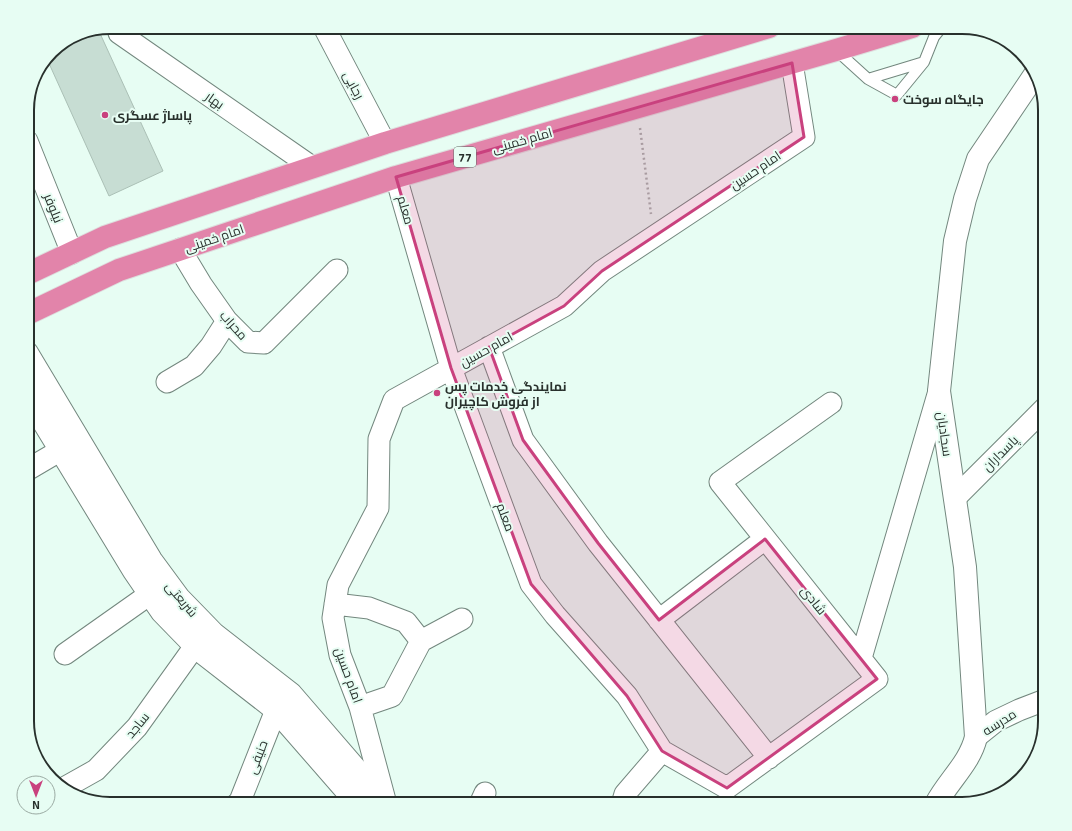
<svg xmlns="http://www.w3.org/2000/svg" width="1072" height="831" font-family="Georgia,Cairo,serif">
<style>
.building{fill:#c7ddd3;stroke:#abc0b6}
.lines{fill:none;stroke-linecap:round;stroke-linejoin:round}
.service-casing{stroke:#73877e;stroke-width:12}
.minor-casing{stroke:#73877e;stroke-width:23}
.tertiary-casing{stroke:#73877e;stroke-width:24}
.trunk-casing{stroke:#dddedd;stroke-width:24}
.path{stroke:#a2b3ab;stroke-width:2.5;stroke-dasharray:2 3;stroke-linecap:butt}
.service{stroke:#fff;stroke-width:10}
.minor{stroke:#fff;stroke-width:21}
.tertiary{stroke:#fff;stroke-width:22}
.trunk{stroke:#e284aa;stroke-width:22}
.marked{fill:#c9417e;fill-opacity:0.2;stroke:#c9417e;stroke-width:3;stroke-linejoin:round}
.poi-dot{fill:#c9417e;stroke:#e7fdf3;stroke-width:1.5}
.labels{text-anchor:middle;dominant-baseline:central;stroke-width:4;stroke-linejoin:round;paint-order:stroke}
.shield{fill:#e7fdf3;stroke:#616e68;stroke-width:1}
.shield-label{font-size:12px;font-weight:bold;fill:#28302c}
.street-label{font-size:13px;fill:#28302c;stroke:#e7fdf3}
.poi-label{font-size:13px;font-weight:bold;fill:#28302c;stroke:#e7fdf3;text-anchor:start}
.rim{fill:none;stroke:#28302c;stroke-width:2}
</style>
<rect width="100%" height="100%" fill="#e7fdf3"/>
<path class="building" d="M98,29L163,171L109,196L47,59L55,48L79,33Z"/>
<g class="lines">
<defs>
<path id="service" d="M836,50L868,79L897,95L924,62L934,37L942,27
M868,79L924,62"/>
<path id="minor" d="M324,27L385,143
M119,33L312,167
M27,141L72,253
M396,177L451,368L531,584L555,615L627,696L662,751L727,788
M180,249L201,284L227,321L248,342L264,343L337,270
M489,347L523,440L598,543L769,758
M167,382L194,366L211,346L227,321
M27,470L61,450
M955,498L1045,408
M335,604L369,608L406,622L421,641
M659,620L765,539
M65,654L150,594
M861,658L939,391
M360,707L392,696L421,641L462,619
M976,737L996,721L1019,710L1045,700
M64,788L96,770L137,727L195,646
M727,788L877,679L720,482L831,403
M237,804L240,801L276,710
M386,804L360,707L340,655L333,618L338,585L378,508L379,439L394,400L564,306L602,271L804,137L792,63
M480,804L485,793
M622,804L625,794L662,751"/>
<path id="tertiary" d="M27,353L151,560L179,598L214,634L291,694L386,804
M27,395L134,571L162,612L199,650L276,710L358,804
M936,804C948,781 970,763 976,737L965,567L939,391L955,241L965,199L978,159L1036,73"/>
<path id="trunk" d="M27,274L105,237L385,143L769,27
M27,314L119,270L396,177L836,50L912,27"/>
</defs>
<use href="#service" class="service-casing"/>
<use href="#minor" class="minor-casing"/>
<use href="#tertiary" class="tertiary-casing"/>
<use href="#trunk" class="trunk-casing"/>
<path class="path" d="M640,128L651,214"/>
<use href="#service" class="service"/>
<use href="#minor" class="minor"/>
<use href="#tertiary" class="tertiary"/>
<use href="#trunk" class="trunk"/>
</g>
<path class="marked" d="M792,63L804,137L602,271L564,306L489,347L523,440L598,543L659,620L765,539L877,679L727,788L662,751L627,696L531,584L451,368L396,177Z"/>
<g class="poi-dot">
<circle cx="895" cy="99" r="4"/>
<circle cx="105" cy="115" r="4"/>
<circle cx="437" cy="393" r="4"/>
</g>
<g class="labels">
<rect class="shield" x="454" y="147" width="22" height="20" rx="3"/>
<g class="shield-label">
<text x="465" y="157">77</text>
</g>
<g class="street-label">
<text transform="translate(354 85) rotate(62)">رجایی</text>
<text transform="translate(215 100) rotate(35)">بهار</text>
<text transform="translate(522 140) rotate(-16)">امام خمینی</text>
<text transform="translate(755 170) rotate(-34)">امام حسین</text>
<text transform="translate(54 208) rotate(68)">نیلوفر</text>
<text transform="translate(406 210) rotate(74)">معلم</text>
<text transform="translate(214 238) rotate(-19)">امام خمینی</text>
<text transform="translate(234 325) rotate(48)">محراب</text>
<text transform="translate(486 349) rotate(-29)">امام حسین</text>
<text transform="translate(945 434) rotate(82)">سجادیان</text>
<text transform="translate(1000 453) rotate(-45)">پاسداران</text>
<text transform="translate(506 517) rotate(70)">معلم</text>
<text transform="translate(182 599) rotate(50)">شریعتی</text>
<text transform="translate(814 600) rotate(51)">شادی</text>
<text transform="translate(349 675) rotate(70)">امام حسین</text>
<text transform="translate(999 722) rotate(-32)">مدرسه</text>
<text transform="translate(137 725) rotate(-51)">ساجد</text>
<text transform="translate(257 757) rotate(-69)">حنیفی</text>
</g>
<g class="poi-label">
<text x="903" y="99">جایگاه سوخت</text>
<text x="113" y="115">پاساژ عسگری</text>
<text x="445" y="386">نمایندگی خدمات پس<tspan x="445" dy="15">از فروش کاچیران</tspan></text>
</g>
</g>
<path d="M0 0H1072V831H0ZM110 34H962A76 76 0 0 1 1038 110V721A76 76 0 0 1 962 797H110A76 76 0 0 1 34 721V110A76 76 0 0 1 110 34Z" fill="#e7fdf3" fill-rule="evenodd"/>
<path class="rim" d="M110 34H962A76 76 0 0 1 1038 110V721A76 76 0 0 1 962 797H110A76 76 0 0 1 34 721V110A76 76 0 0 1 110 34Z"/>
<g transform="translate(36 795) rotate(180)"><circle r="19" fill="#e7fdf3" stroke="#9baba3"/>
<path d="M0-3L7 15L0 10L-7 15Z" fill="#c9417e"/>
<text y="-6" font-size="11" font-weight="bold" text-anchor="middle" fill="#28302c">N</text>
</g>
</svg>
